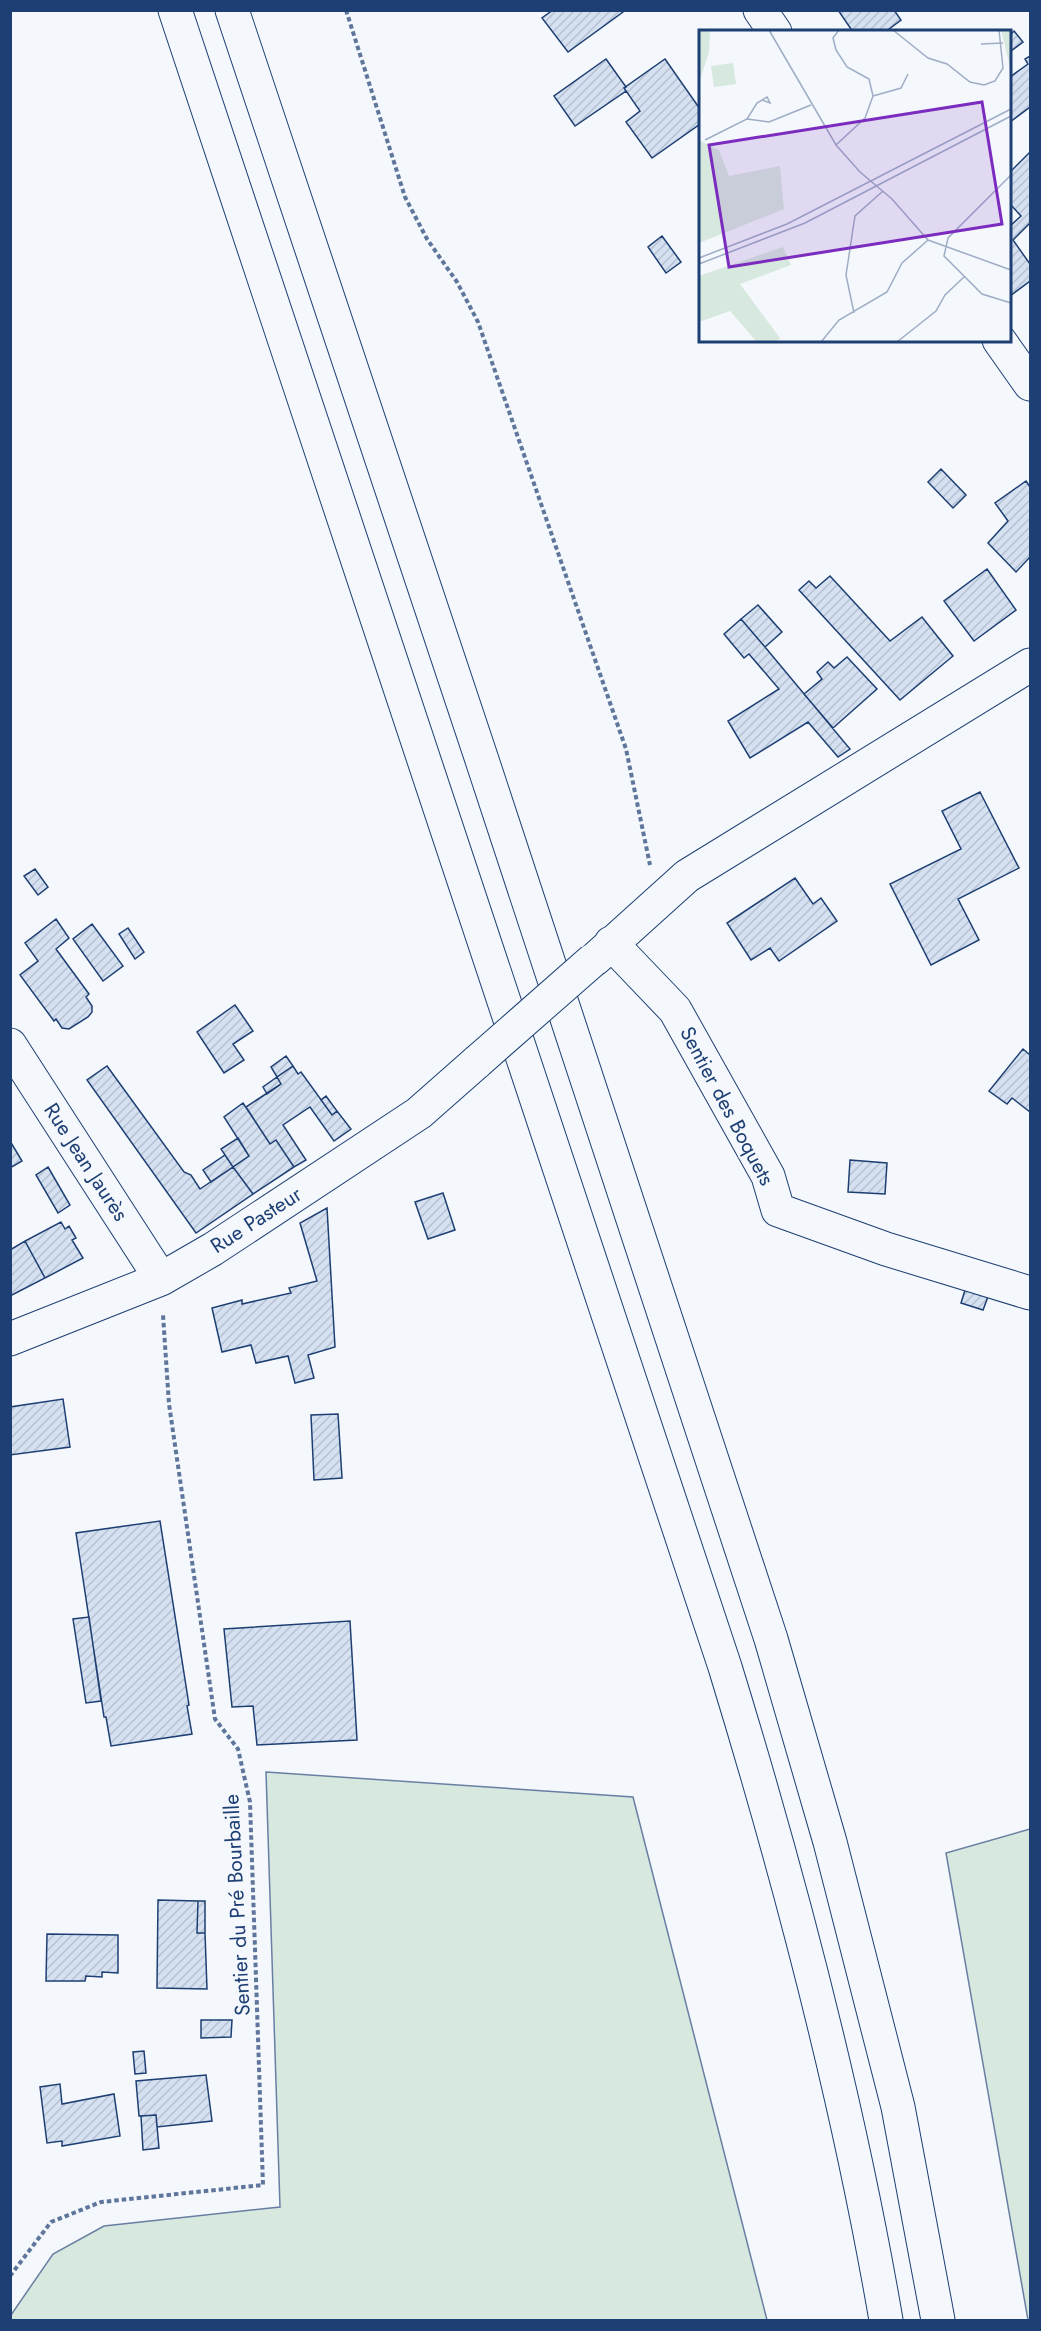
<svg xmlns="http://www.w3.org/2000/svg" width="1041" height="2331" font-family="Jost,sans-serif">
<style>
.green{fill:#d7e8df;stroke:#687fa3;stroke-width:1.5}
.building{fill:url(#building-hatch);stroke:#1d3f73;stroke-width:1.5}
.lines{fill:none;stroke-linecap:round;stroke-linejoin:round}
.minor-casing{stroke:#1d3f73;stroke-width:35}
.highway-casing{stroke:#1d3f73;stroke-width:35}
.path{stroke:#5e769c;stroke-width:4;stroke-dasharray:4.5 3;stroke-linecap:butt}
.minor{stroke:#f4f7fb;stroke-width:33}
.highway{stroke:#f4f7fb;stroke-width:33}
.minor-bridge-casing{stroke:#1d3f73;stroke-width:35;stroke-linecap:butt}
.minor-bridge{stroke:#f4f7fb;stroke-width:33}
.labels{text-anchor:middle;dominant-baseline:central;stroke-width:4.5;stroke-linejoin:round;paint-order:stroke}
.street-label{font-size:21px;fill:#1d3f73;stroke:#f4f7fb}
.inset-road{fill:none;stroke:#9eadc5;stroke-width:1.5}
.view{fill:#7b2cbf;fill-opacity:0.15;stroke:#7b2cbf;stroke-width:3}
.inset-edge{fill:none;stroke:#1d3f73;stroke-width:3}
</style>
<defs>
<pattern id="building-hatch" width="6" height="6" patternUnits="userSpaceOnUse" patternTransform="scale(1.5)"><rect width="6" height="6" fill="#d5e0f0"/><path d="M-1 1l2-2M0 6l6-6M5 7l2-2" fill="none" stroke="#b6c1d1"/></pattern>
</defs>
<rect width="100%" height="100%" fill="#f4f7fb"/>
<path class="green" d="M266,1772L633,1797L767,2320H11V2315L53,2254L104,2226L280,2207Z
M1030,1829V2320H1028L946,1853Z"/>
<path class="building" d="M553,10H622L623,12L568,52L542,18Z
M838,10H894L901,20L885,32H853Z
M1014,31L1023,42L1011,51L1010,35Z
M1030,56V107L1010,122V77L1028,64L1025,59Z
M606,59L626,87L624,88L626,91L575,126L554,96Z
M665,59L700,109V124L652,158L626,122L640,111L624,88Z
M1030,152V223L1013,240L1030,264V281L1010,296V226L1021,216L1010,204V172Z
M662,236L681,262L666,273L648,247Z
M941,469L966,495L953,508L928,482Z
M1026,481L1030,487V557L1016,572L988,543L1008,521L995,503Z
M987,569L1016,610L974,641L944,601Z
M830,576L890,641L922,617L953,656L900,700L799,590L809,581L816,588Z
M758,605L782,632L765,647L741,619Z
M741,619L765,647L850,749L838,757L808,722L750,758L728,721L779,689L749,654L744,658L724,634Z
M847,657L877,689L833,728L804,694L822,679L817,672L828,662L834,668Z
M980,792L1019,868L958,899L979,940L931,965L890,884L961,849L942,811Z
M35,869L48,887L38,895L24,876Z
M795,878L813,904L821,898L837,921L779,961L770,948L751,960L727,923Z
M56,919L69,938L56,949L89,994L86,997L92,1006V1012L88,1017L69,1029L62,1028L56,1019L54,1021L20,975L38,961L25,943Z
M92,924L123,966L103,981L73,939Z
M128,928L144,952L135,959L119,934Z
M235,1005L253,1031L233,1044L244,1060L224,1073L197,1032Z
M1023,1049L1030,1055V1112L1012,1098L1007,1104L989,1091Z
M286,1056L293,1066L277,1077L271,1067Z
M107,1066L184,1172L191,1175L200,1189L233,1167L253,1194L196,1233L87,1080Z
M293,1066L298,1074L301,1072L332,1115L337,1111L351,1129L334,1141L310,1107L283,1125L306,1160L294,1167L276,1140L270,1144L246,1107L281,1084L277,1077Z
M277,1077L281,1084L267,1094L263,1087Z
M326,1096L337,1111L332,1115L321,1100Z
M243,1103L270,1144L276,1140L294,1167L253,1194L233,1167L249,1156L224,1117Z
M238,1138L249,1156L233,1167L221,1149Z
M10,1141L22,1161L10,1168Z
M225,1155L233,1167L211,1182L203,1170Z
M850,1160L887,1163L885,1194L848,1192Z
M48,1167L70,1205L58,1213L36,1175Z
M443,1193L455,1230L428,1239L415,1202Z
M327,1208L335,1347L308,1355L314,1378L295,1383L288,1356L256,1363L251,1345L222,1352L212,1308L242,1300V1304L291,1293L289,1288L317,1281L300,1223Z
M61,1222L65,1229L69,1226L76,1238L72,1240L83,1258L45,1278L25,1241Z
M25,1241L45,1278L10,1296V1250Z
M966,1287L989,1294L983,1310L961,1303Z
M63,1399L70,1447L10,1455V1407Z
M338,1414L342,1478L314,1480L311,1415Z
M160,1521L189,1705L187,1706L192,1734L111,1746L106,1717H104L76,1533Z
M89,1617L101,1701L86,1703L73,1619Z
M350,1621L357,1740L257,1745L253,1706L232,1707L224,1629Z
M158,1900L198,1901L197,1933H205L207,1989L157,1988Z
M198,1901H205V1933H197Z
M47,1934L118,1935V1973L102,1972V1977L86,1976L85,1981H46Z
M201,2020H232L231,2037L201,2038Z
M144,2051L146,2073L135,2074L133,2052Z
M206,2075L212,2121L157,2127L156,2115L139,2116L136,2081Z
M60,2084L62,2104L114,2094L120,2136L62,2146V2141L47,2143L40,2087Z
M156,2115L159,2148L143,2150L141,2116Z"/>
<g class="lines">
<defs>
<path id="minor" d="M760,10L775,32
M999,340L1030,384
M611,943L675,1010L768,1176L778,1210L886,1249L1030,1293
M595,959L687,876L1030,665
M10,1045L161,1279
M10,1339L161,1279L213,1249L419,1113L478,1061"/>
<path id="highway" d="M175,10L725,1667C791,1882 848,2099 886,2320
M232,10L482,760L771,1639L830,1842L898,2107L938,2320"/>
</defs>
<use href="#minor" class="minor-casing"/>
<use href="#highway" class="highway-casing"/>
<path class="path" d="M346,10L405,197L427,239L457,282L478,322L626,749L650,865
M10,2276L51,2222L101,2202L263,2185L250,1802L238,1749L215,1719L169,1404L163,1315"/>
<use href="#minor" class="minor"/>
<use href="#highway" class="highway"/>
<defs>
<path id="minor-bridge" d="M478,1061L593,960"/>
</defs>
<use href="#minor-bridge" class="minor-bridge-casing"/>
<use href="#minor-bridge" class="minor-bridge"/>
</g>
<g class="labels">
<g class="street-label">
<text transform="translate(727 1106) rotate(62)">Sentier des Boquets</text>
<text transform="translate(86 1162) rotate(57)">Rue Jean Jaurès</text>
<text transform="translate(256 1220) rotate(-33)">Rue Pasteur</text>
<text transform="translate(237 1905) rotate(-93)">Sentier du Pré Bourbaille</text>
</g>
</g>
<g transform="translate(699 30)">
<rect width="312" height="312" fill="#f4f7fb"/>
<path d="M0,0H11L10,22L0,53ZM302,0H312V41ZM34,33L37,54L15,57L12,36ZM0,110L20,120L30,146L81,136L85,179L0,213ZM84,217L92,235L41,254L81,308L76,312H58L31,281L0,292V246Z" fill="#d7e8df"/>
<path class="inset-road" d="M70,0L137,115L161,142L193,169L229,210L312,240M194,0L229,28L248,34L271,52L285,55L296,51L304,38L300,0M282,14L304,13M174,66L202,58L209,44M48,89L70,92L112,75M6,110L48,89L58,73L68,67L71,73L63,70M137,115L166,88L174,66L170,49L148,37L137,20L134,8L140,0M312,145L249,208L245,226L283,264L312,273M0,228L88,194L312,79M0,234L106,193L312,86M155,283L147,245L156,186L184,161M122,312L140,290L188,262L203,233L229,210M198,312L237,281L246,265L265,247"/>
<path class="view" d="M283,72L303,194L30,237L10,115Z"/>
<rect width="312" height="312" class="inset-edge"/>
</g>
<rect width="1041" height="2331" fill="none" stroke="#1d3f73" stroke-width="24"/>
</svg>
